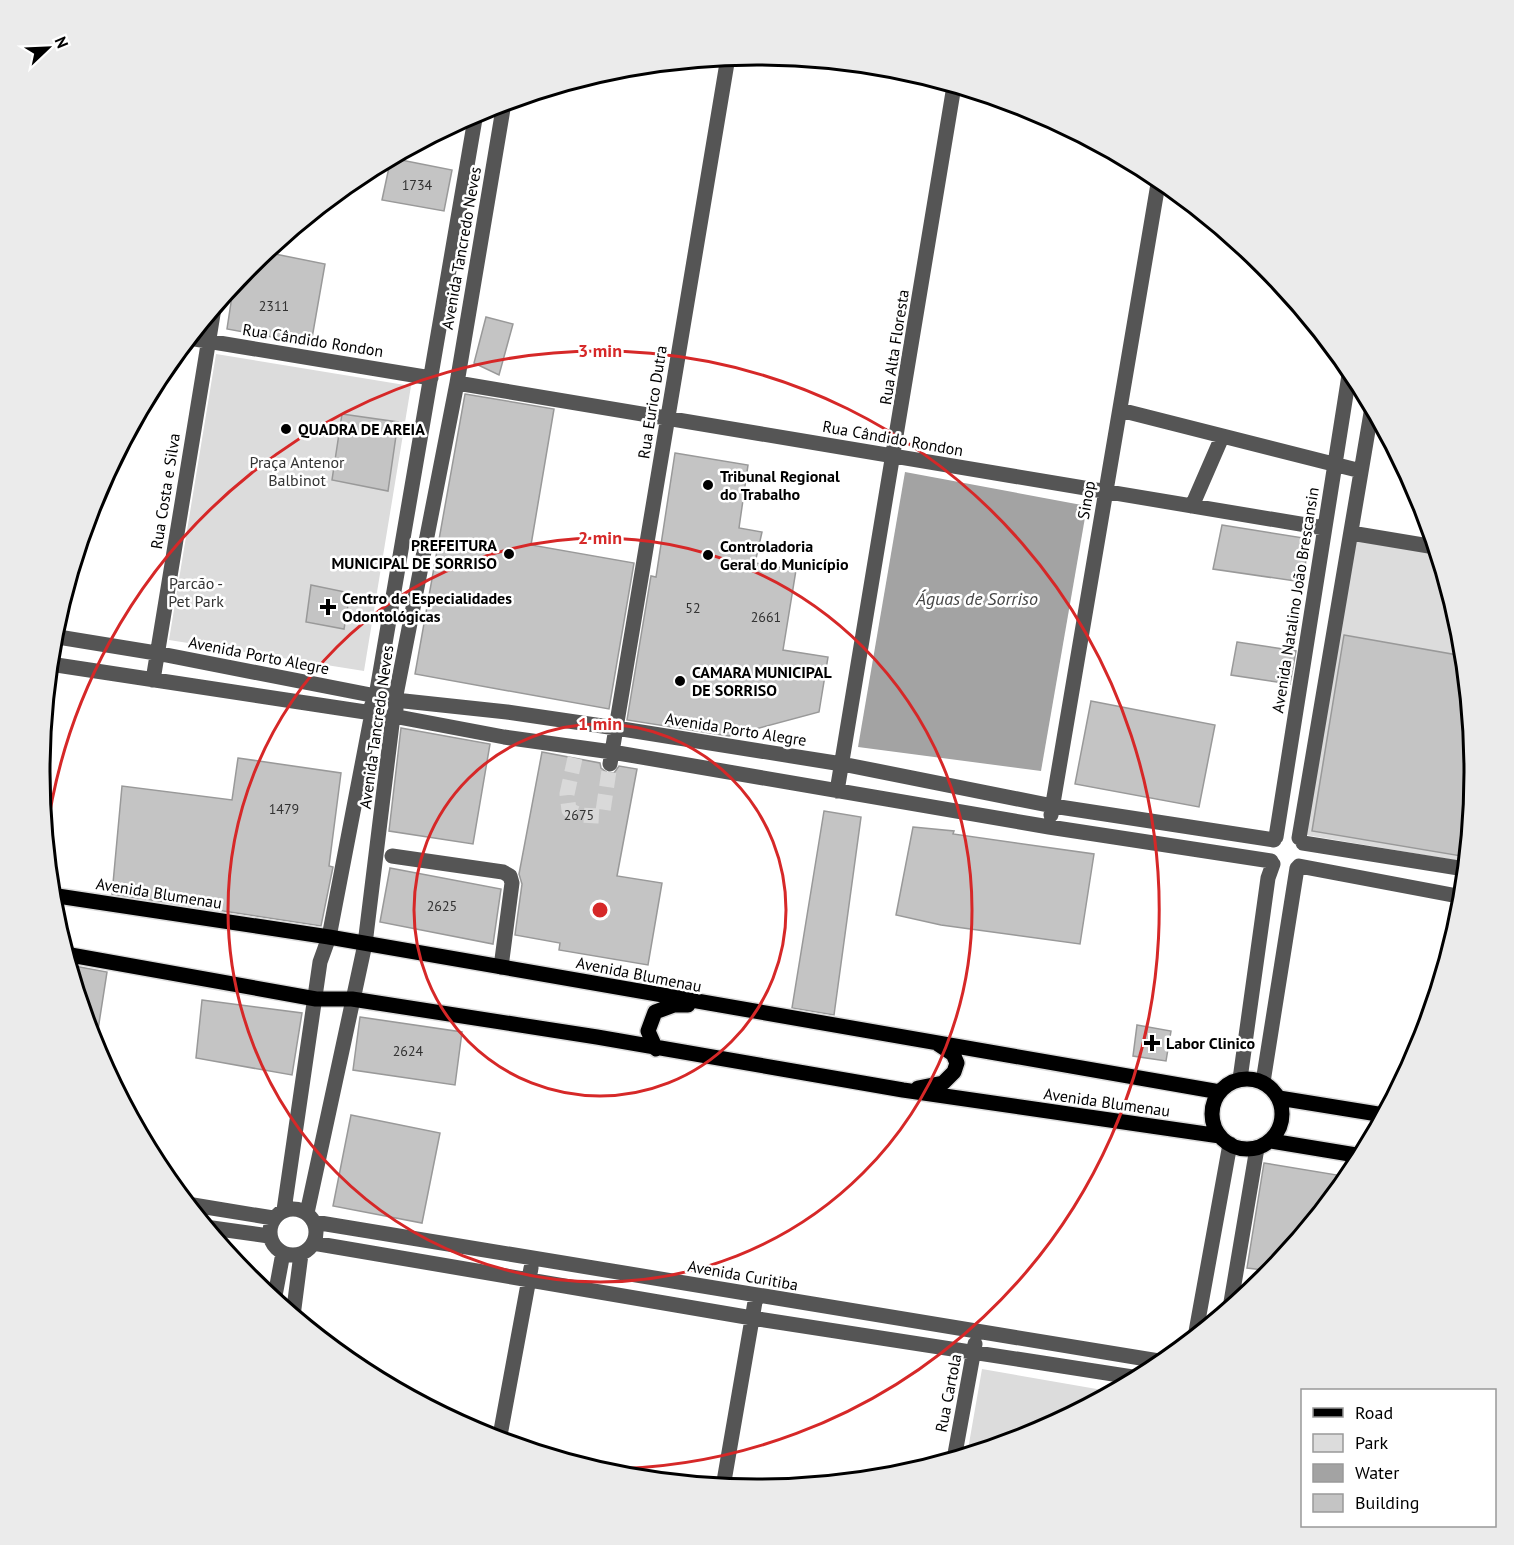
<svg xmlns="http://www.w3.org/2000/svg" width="1514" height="1545" font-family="'PT Sans',sans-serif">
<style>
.green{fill:#dcdcdc}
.water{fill:#a3a3a3}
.building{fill:#c4c4c4;stroke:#999;stroke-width:1.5}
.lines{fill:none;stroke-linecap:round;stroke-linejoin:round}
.minor-tunnel{stroke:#d9d9d9;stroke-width:15;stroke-dasharray:15 8;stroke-linecap:butt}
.major-casing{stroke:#dbdbdb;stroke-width:18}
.minor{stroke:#555;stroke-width:15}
.major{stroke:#000;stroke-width:15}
.ring{fill:none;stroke:#d62828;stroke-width:3}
.poi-dot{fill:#000;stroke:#fff;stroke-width:2}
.labels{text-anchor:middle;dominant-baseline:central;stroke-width:5;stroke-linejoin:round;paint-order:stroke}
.number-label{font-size:14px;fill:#313131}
.street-label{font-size:16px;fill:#000;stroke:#fff}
.poi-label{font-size:16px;font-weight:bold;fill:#000;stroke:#fff;text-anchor:start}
.park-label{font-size:16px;fill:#333;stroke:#fff}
.water-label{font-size:18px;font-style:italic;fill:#444;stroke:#fff}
.rim{fill:none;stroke:#000;stroke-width:3}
.centre{fill:#d62828;stroke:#fff;stroke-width:3}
.ring-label{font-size:18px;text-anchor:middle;font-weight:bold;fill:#d62828;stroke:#fff;stroke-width:5;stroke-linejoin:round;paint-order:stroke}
</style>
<rect width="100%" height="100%" fill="#fff"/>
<path class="green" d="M216,354L411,386L364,671L169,640Z
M1356,539L1438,554L1461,633L1475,773L1466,862L1306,835Z
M982,1369L1114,1392L1031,1436L967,1455Z"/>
<path class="water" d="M905,472L1087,506L1041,771L858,747Z"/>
<path class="building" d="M391,158L452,170L444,211L382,200Z
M265,252L325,264L311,344L227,329L234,283Z
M486,317L513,324L499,375L474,363Z
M465,394L554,409L531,545L634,563L609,709L415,674Z
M342,414L398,422L388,491L332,480Z
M675,453L748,465L739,528L762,532L755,563L796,570L783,650L828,657L819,712L729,736L627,720L651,576L656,577Z
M1222,525L1310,539L1302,582L1213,569Z
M311,585L350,593L344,629L306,622Z
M1344,635L1463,656L1475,773L1467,857L1312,831Z
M1237,642L1296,651L1290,684L1231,675Z
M1091,701L1215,725L1199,807L1075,784Z
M401,728L490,744L473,844L389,831Z
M542,752L600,763L601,768L608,773H614L619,766L637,769L617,876L662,883L648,965L559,950L560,943L515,935L522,884L519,874Z
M238,758L341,773L329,866L333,867L321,926L112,894L122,786L232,800Z
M824,811L861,817L834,1015L792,1008Z
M913,827L954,831L953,834L1094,854L1080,944L941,925L896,915Z
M390,868L501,889L493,944L380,922Z
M69,965L107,972L95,1049L94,1047Z
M202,1000L302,1013L292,1075L196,1058Z
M360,1017L462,1032L455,1085L353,1070Z
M1137,1025L1171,1031L1166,1061L1133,1056Z
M351,1115L440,1133L422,1223L333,1206Z
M1264,1163L1337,1175L1334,1195L1272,1271L1247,1268Z"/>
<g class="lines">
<path class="minor-tunnel" d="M575,758L567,794L569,810L580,815L599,816L603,811L610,764"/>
<defs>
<path id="major" d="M51,895L329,937L1220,1092
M65,954L316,999H352L597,1037L903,1090L1220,1136
M656,1049L648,1031L655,1012L674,1005H688
M1212 1114a35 35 0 1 1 70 0a35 35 0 1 1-70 0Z
M918,1088L943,1083L954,1072L957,1063L953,1054L938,1044
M1279,1098L1384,1115
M1271,1141L1362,1156"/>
</defs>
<use href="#major" class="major-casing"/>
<path class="minor" d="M189,338L431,378
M457,383L1324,528
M1120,410L1361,471
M1192,506L1222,437
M1351,533L1435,547
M52,636L156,653L376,696L387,694L395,700L507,712L616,728L842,764L1053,806L1274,840
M50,664L372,713L381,720L393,716L504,737L612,752L1049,827L1271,861
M153,680L214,308
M610,764L728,57
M837,791L954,86
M1051,815L1159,178
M1276,837L1350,369
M1299,838L1372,407
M1303,843L1465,869
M392,856L503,872L510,876L512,883L501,967
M1299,866L1463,897
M1240,1079L1268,878L1273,864
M1263,1082L1297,868
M187,1204L273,1218
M270 1232a23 23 0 1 1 46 0a23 23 0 1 1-46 0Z
M284,1210L320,962L329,937L372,713L371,707L376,696L476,113
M307,1213L365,944L393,716L396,709L395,700L457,383L504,103
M314,1222L1165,1362
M205,1227L269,1236
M313,1243L752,1318L1139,1378
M274,1301L283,1253
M1230,1308L1257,1148
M293,1316L301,1254
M1195,1337L1230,1144
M499,1441L531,1268
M954,1459L975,1344
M723,1487L756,1296"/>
<use href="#major" class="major"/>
</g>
<g class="ring">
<circle cx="600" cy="910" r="186"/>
<circle cx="600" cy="910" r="372"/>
<path d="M46 837A559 559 0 1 1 595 1469"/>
</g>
<g class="poi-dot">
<circle cx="286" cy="429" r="6"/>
<circle cx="708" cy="485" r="6"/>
<circle cx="509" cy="554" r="6"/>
<circle cx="708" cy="555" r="6"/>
<path d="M325 598h6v6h6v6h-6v6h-6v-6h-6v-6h6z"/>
<circle cx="680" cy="681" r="6"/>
<path d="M1149 1034h6v6h6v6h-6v6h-6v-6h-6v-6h6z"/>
</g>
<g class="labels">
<g class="number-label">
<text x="417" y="185">1734</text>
<text x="274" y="306">2311</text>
<text x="693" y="608">52</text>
<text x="766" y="617">2661</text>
<text x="284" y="809">1479</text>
<text x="579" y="815">2675</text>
<text x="442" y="906">2625</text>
<text x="408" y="1051">2624</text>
</g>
<g class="street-label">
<text transform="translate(461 248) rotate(-80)">Avenida Tancredo Neves</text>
<text transform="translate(313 340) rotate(9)">Rua Cândido Rondon</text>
<text transform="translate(894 347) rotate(-81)">Rua Alta Floresta</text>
<text transform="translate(652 402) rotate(-81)">Rua Eurico Dutra</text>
<text transform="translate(893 438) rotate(10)">Rua Cândido Rondon</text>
<text transform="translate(165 491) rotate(-81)">Rua Costa e Silva</text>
<text transform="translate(1086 500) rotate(-80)">Sinop</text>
<text transform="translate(1295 600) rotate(-81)">Avenida Natalino João Brescansin</text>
<text transform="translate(259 655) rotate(11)">Avenida Porto Alegre</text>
<text transform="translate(376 727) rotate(-82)">Avenida Tancredo Neves</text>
<text transform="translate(736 729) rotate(9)">Avenida Porto Alegre</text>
<text transform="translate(159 893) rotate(9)">Avenida Blumenau</text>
<text transform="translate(639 974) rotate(11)">Avenida Blumenau</text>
<text transform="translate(1107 1102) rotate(8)">Avenida Blumenau</text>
<text transform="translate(743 1275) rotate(10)">Avenida Curitiba</text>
<text transform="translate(948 1393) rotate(-79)">Rua Cartola</text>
</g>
<g class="poi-label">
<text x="298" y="429">QUADRA DE AREIA</text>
<text x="720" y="476">Tribunal Regional<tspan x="720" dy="18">do Trabalho</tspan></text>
<text x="497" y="545" text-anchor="end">PREFEITURA<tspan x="497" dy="18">MUNICIPAL DE SORRISO</tspan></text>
<text x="720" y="546">Controladoria<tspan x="720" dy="18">Geral do Município</tspan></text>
<text x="342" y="598">Centro de Especialidades<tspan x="342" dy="18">Odontológicas</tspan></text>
<text x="692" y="672">CAMARA MUNICIPAL<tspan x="692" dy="18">DE SORRISO</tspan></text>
<text x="1166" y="1043">Labor Clinico</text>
</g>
<g class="park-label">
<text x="297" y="462">Praça Antenor<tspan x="297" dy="18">Balbinot</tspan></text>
<text x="196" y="583">Parcão -<tspan x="196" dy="18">Pet Park</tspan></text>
</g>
<g class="water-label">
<text x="977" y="598">Águas de Sorriso</text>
</g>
</g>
<path d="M0 0H1514V1545H0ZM50 772a707 707 0 1 1 1414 0a707 707 0 1 1-1414 0Z" fill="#ebebeb" fill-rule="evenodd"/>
<path class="rim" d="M50 772a707 707 0 1 1 1414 0a707 707 0 1 1-1414 0Z"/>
<circle cx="600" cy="910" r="9" class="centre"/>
<g class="ring-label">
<text x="600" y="357">3 min</text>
<text x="600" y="544">2 min</text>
<text x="600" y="730">1 min</text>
</g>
<rect x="1301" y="1389" width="195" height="138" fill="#ffffff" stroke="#999999" stroke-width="1.5"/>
<rect x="1313" y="1408" width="30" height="9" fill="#000000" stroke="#999999" stroke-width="1.5"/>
<text x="1355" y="1419" font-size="18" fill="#000000">Road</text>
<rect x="1313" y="1434" width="30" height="18" fill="#dcdcdc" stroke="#999999" stroke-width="1.5"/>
<text x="1355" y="1449" font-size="18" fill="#000000">Park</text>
<rect x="1313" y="1464" width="30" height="18" fill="#a3a3a3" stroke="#999999" stroke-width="1.5"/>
<text x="1355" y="1479" font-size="18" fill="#000000">Water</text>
<rect x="1313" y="1494" width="30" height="18" fill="#c4c4c4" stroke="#999999" stroke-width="1.5"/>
<text x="1355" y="1509" font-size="18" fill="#000000">Building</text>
<g transform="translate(48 48) rotate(67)" stroke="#ffffff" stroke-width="4.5" paint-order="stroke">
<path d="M0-4.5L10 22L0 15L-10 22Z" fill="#000000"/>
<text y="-9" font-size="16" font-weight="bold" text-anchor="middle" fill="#000000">N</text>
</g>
</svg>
